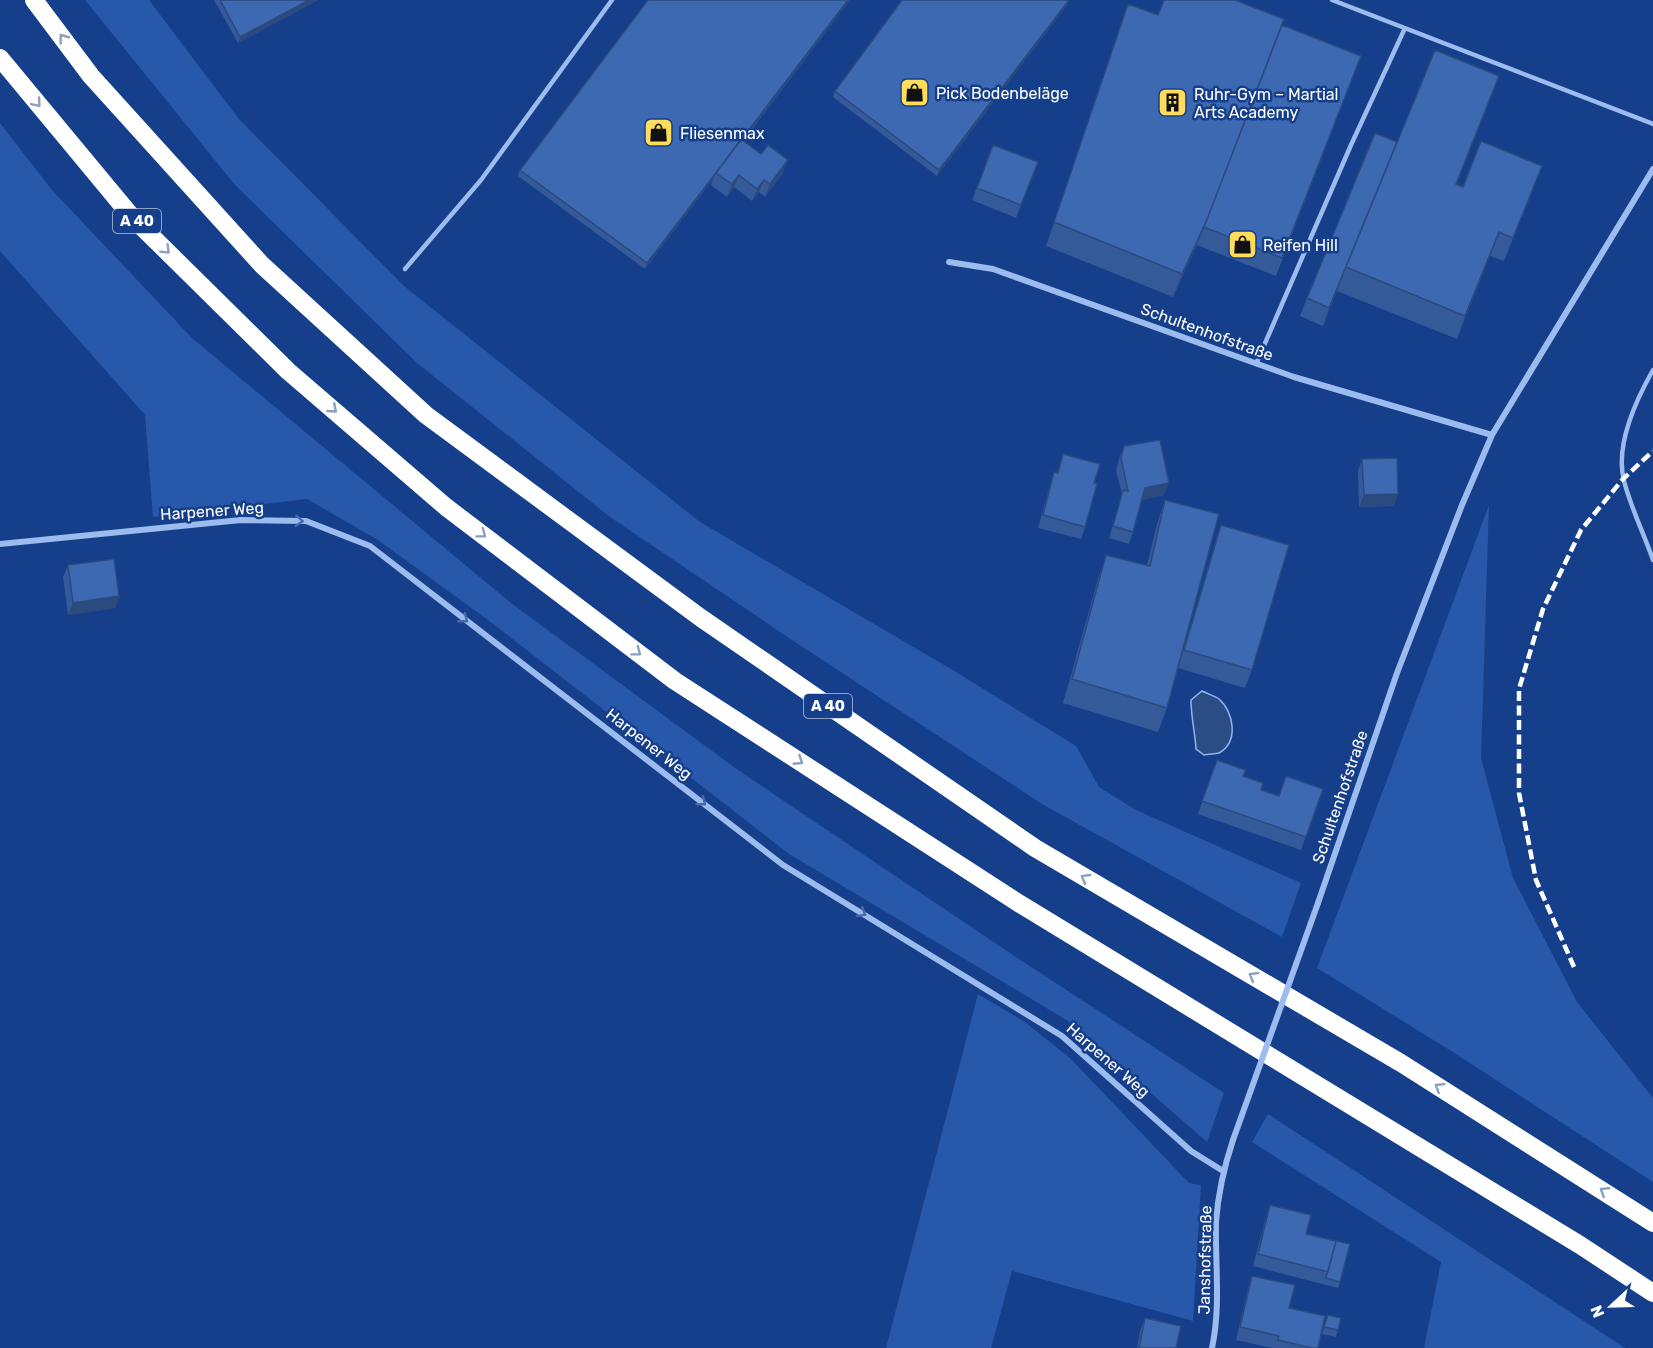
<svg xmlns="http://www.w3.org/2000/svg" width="1653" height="1348" font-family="Rubik,sans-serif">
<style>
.green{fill:#2758a9}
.water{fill:#2c4c84;stroke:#8eb5f2;stroke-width:1.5}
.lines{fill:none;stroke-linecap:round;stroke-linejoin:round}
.lane{stroke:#9cbcef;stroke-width:4.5}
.street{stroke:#9cbcef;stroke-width:6}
.highway{stroke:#fff;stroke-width:18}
.rail{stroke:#fff;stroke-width:4.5;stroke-dasharray:10 4.5;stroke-linecap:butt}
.street-bridge{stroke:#9cbcef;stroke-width:6}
.wall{fill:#345a9a}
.shaded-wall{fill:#2b4a7d}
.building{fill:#3d69b3;stroke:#2b4a7d;stroke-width:1.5}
.oneway{stroke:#8a9fc4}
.oneway2{stroke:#446bad}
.labels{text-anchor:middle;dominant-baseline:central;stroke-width:5;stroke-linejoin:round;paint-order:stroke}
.shield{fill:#153f8a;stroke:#b9c5dc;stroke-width:1.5}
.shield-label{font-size:15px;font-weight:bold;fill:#fff}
.poi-label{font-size:16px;fill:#fff;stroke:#153f8a;text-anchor:start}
.street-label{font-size:16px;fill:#fff;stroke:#153f8a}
</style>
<rect width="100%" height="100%" fill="#153f8a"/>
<path class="green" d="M85,0H149L238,118L404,286L700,522L951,669L1076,746L1099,787L1136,810L1301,883L1282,937L1042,804L789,638L610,517L417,363L235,185Z
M0,123L52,190L192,338L511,603L738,770L1010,953L1224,1093L1207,1142L1068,1021L789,854L492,623L378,540L307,499L153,517L145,415L0,251Z
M1489,505L1481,758L1513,878L1577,1002L1653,1098V1182L1456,1054L1317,968Z
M978,994L1025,1022L1071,1059L1189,1183L1201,1185L1193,1321L1012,1271L991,1348H886Z
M1268,1114L1625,1348H1424L1441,1262L1252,1142Z"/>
<path class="water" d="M1202,691C1208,694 1215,696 1219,699C1234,712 1239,742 1219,753C1215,754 1208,754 1204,755L1196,749C1195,732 1191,717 1191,700Z"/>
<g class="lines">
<path class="lane" d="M1332,0L1653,124
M405,269L481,180L612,0
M1256,364L1351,145L1405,28
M1653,370C1636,400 1615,446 1624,481C1631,508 1644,534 1653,560"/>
<path class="street" d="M949,262L993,269L1294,377L1492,435
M0,544L241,520L306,521L370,546L783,865L1062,1036L1191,1151L1223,1171
M1318,903L1397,673L1462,505L1492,435L1653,169
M1212,1348C1221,1306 1215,1264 1216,1222C1218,1194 1224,1167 1233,1140"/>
<path class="highway" d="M34,0L91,76L262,265L426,415L701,618L1035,848L1401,1063L1653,1223
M0,58L132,217L288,371L446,507L675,681L1020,904L1580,1245L1653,1293"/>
<path class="rail" d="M1574,967L1536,880L1519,793V689L1543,609L1581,530L1623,479L1653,451"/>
<path class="street-bridge" d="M1233,1140L1318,903"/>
</g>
<path class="wall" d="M214,0H318L238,43Z
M648,0H850L743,141L783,173L765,197L759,192L752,201L734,187L727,197L711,185L713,179L645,269L518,176L520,170Z
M1068,4L937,176L833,97L835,91Z
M1128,4L1158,15L1282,25L1361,56L1276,276L1197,245L1173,297L1046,246Z
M1499,76L1456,185L1463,187L1533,190L1504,261L1490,256L1457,339L1337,291L1323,326L1300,316L1307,298L1397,142Z
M993,145L1038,162L1016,218L972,200Z
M1124,446L1164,495L1142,500L1133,532L1129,544L1109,538L1122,494L1116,470L1119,459Z
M1063,454L1094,483L1085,527L1081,539L1038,528L1050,485L1054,472L1057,473Z
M1362,459L1394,506L1359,507L1358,471Z
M1165,500L1167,708L1158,732L1063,703L1098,579L1106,555L1147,565L1157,524Z
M1221,525L1252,670L1245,688L1178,668L1215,543Z
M68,565L119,596L115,608L68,615L63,577Z
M1217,760L1243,776L1261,790L1279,796L1323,789L1301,850L1198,814Z
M1270,1205L1306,1234L1340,1282L1338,1288L1253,1266L1266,1217Z
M1252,1276L1289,1308L1318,1348H1272L1236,1340L1248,1288Z
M1328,1315L1338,1330L1336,1337L1322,1334Z
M1145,1318L1176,1348H1137L1140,1331Z"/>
<path class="shaded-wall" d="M309,0H318L238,43L240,37Z
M848,0H850L717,174L716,173Z
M1069,0L1068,4L937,176L939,170Z
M1499,76L1490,100L1447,208L1456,184Z
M788,160L783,173L765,197L770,184Z
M1542,166L1533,190L1504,261L1513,238Z
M716,173L713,179L645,269L647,263Z
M739,175L734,187L727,197L732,184Z
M764,180L759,192L752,201L757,189Z
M1206,222L1197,245L1173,297L1182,274Z
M1499,232L1490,256L1457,339L1465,316Z
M1344,273L1337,291L1323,326L1329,308Z
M1169,483L1164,495L1141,500L1145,488Z
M1398,494L1394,506L1359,507L1364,495Z
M119,596L115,608L68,615L73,603Z"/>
<path class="building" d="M220,0H309L240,37Z
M648,0H848L647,263L520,170Z
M902,0H1069L939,170L835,91Z
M1164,0H1235L1284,19L1206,222L1182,274L1054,222L1128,4L1158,15Z
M1282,25L1361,56L1282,258L1204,227Z
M1435,50L1499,76L1456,184L1463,187L1481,141L1542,166L1513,238L1499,232L1465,316L1346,267Z
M1375,133L1397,142L1329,308L1307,298Z
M741,139L761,154L768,145L788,160L770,184L764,180L757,189L739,175L732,184L716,173Z
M993,145L1038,162L1021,205L977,188Z
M1160,440L1169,483L1145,488L1133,532L1113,526L1123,490L1128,491L1121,458L1124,446Z
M1063,454L1100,464L1094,483L1097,484L1085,527L1043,515L1054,472L1058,473Z
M1397,458L1398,494L1364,495L1362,459Z
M1165,500L1219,514L1167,708L1072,679L1106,555L1150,566Z
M1221,525L1289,545L1252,670L1184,650Z
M114,559L119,596L73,603L68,565Z
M1217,760L1246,770L1243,776L1263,783L1261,790L1279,796L1286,776L1323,789L1306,837L1202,801Z
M1270,1205L1311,1215L1306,1234L1336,1241L1328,1272L1258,1254Z
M1333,1240L1350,1244L1340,1282L1326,1278L1336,1241Z
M1252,1276L1295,1285L1289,1308L1325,1316L1318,1348H1312L1278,1340L1279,1336L1240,1327Z
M1328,1315L1341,1318L1338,1330L1324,1327Z
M1145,1318L1181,1326L1176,1348H1139Z"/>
<defs><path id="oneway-chevron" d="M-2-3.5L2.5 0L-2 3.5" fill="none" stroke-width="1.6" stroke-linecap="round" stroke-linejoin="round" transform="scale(1.5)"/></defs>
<g class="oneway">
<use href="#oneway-chevron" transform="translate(63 38) rotate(-127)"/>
<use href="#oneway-chevron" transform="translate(37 103) rotate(50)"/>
<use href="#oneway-chevron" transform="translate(166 250) rotate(45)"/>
<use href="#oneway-chevron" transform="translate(333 409) rotate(41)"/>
<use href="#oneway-chevron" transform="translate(482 534) rotate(37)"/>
<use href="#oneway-chevron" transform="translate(637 652) rotate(37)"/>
<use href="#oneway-chevron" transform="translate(799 761) rotate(33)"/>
<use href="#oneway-chevron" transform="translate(1085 878) rotate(-150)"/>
<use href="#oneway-chevron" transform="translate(1253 976) rotate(-150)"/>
<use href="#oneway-chevron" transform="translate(1439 1087) rotate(-148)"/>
<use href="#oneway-chevron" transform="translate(1604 1191) rotate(-148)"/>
</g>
<g class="oneway2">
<use href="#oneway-chevron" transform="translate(299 521) rotate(3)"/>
<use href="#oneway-chevron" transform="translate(464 619) rotate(38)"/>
<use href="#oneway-chevron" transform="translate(702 802) rotate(38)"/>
<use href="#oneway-chevron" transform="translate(862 913) rotate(31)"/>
</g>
<defs>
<symbol id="shop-square" viewBox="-11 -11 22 22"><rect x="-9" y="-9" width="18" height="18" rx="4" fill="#ffdc5b" stroke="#153f8a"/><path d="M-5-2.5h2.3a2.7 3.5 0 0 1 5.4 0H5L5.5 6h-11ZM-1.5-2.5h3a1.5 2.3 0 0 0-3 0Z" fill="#111"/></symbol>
<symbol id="building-square" viewBox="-11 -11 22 22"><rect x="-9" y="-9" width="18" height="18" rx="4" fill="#ffdc5b" stroke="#153f8a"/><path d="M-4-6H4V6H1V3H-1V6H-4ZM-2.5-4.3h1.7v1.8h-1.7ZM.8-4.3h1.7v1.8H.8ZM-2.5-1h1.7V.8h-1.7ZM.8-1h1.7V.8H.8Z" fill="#111"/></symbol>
</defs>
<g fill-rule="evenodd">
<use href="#shop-square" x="898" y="76" width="33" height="33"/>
<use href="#building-square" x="1156" y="86" width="33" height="33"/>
<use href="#shop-square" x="642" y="116" width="33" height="33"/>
<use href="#shop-square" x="1226" y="228" width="33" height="33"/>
</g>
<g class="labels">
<g class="shield">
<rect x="113" y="209" width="48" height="24" rx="4.5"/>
<rect x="804" y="694" width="48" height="24" rx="4.5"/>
</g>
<g class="shield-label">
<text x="137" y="221">A 40</text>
<text x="828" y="706">A 40</text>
</g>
<g class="poi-label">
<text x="936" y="93">Pick Bodenbeläge</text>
<text x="1194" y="94">Ruhr-Gym – Martial<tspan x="1194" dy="18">Arts Academy</tspan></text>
<text x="680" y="133">Fliesenmax</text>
<text x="1263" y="245">Reifen Hill</text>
</g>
<g class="street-label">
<text transform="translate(1207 332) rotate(20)">Schultenhofstraße</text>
<text transform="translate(212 511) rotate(-4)">Harpener Weg</text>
<text transform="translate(649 744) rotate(38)">Harpener Weg</text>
<text transform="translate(1340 797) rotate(-71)">Schultenhofstraße</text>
<text transform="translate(1108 1060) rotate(41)">Harpener Weg</text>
<text transform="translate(1205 1260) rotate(-89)">Janshofstraße</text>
</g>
</g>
<g transform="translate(1611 1306) rotate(248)" stroke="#153f8a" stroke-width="4.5" paint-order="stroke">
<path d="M0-4.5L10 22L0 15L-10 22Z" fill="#ffffff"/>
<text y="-9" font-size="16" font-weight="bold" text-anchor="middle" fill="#ffffff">N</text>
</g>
</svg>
